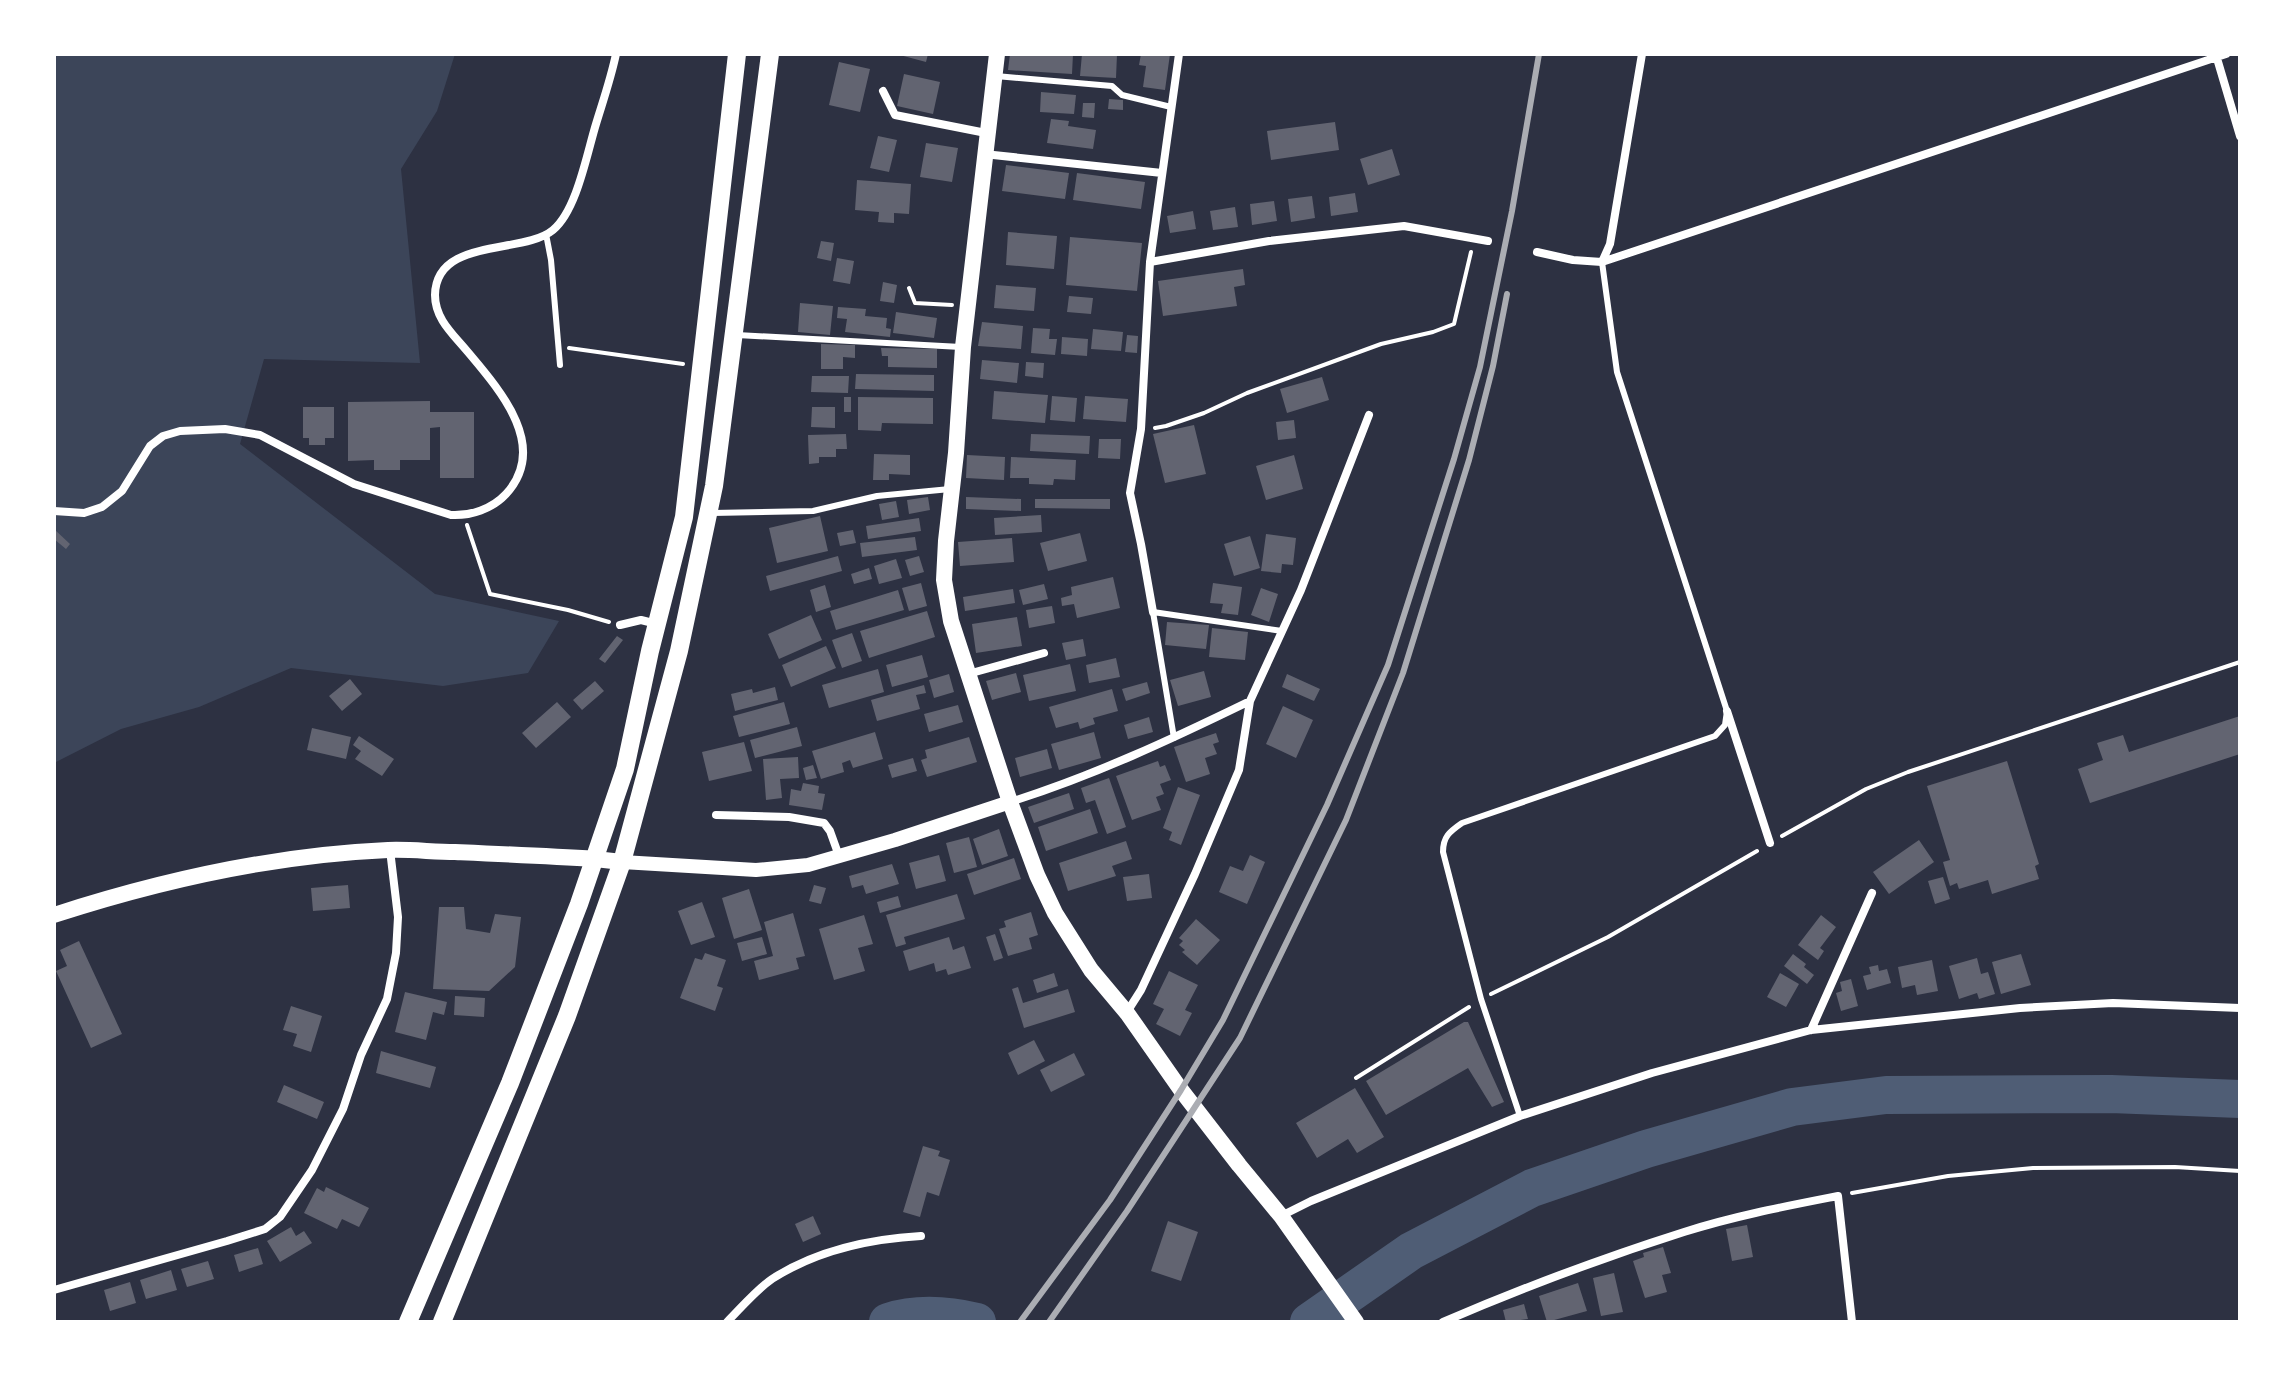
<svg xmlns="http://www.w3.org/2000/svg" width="2294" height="1376" font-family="Roboto,sans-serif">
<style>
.green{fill:#3c4559}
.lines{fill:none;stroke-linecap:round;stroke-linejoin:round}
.river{stroke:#4f5d75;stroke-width:38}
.building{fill:#626471}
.path{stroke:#fff;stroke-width:4}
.service{stroke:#fff;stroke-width:6}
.minor{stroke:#fff;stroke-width:8}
.tertiary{stroke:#fff;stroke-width:14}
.secondary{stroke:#fff;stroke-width:16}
.trunk{stroke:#fff;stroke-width:18}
.rail{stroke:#abadb3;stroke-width:6}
</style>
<rect width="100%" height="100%" fill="#2d3142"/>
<path class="green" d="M54,54H455L437,111L401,169L420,363L264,359L240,444L435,594L559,621L528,673L443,686L291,668L199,707L121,729L54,763Z"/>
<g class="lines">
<path class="river" d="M888,1322C916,1313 948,1315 977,1322
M1309,1322L1411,1251L1532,1188L1646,1149L1792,1107L1886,1095L2111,1094L2240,1099"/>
</g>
<path class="building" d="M896,54H928L926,62Z
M1010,54H1073L1072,74L1008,70Z
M1082,54H1117L1116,78L1080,76Z
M1141,54H1170L1165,90L1143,87L1146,66L1139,65Z
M839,62L870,69L860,112L829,105Z
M904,74L940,82L933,114L897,106Z
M1041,92L1076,95L1074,114L1040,112Z
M1109,99L1123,100V110L1108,109Z
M1083,103H1095L1094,118L1082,117Z
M1051,119L1069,121L1068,126L1096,130L1093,149L1047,143Z
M1335,122L1339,150L1271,160L1267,131Z
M878,136L897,140L889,172L870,168Z
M926,143L958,148L952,182L920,177Z
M1392,149L1400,175L1368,185L1360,159Z
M1006,165L1069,173L1065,199L1002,191Z
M1077,173L1145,182L1141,209L1073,200Z
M857,180L911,184L909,214L894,213V223L878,222L879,212L855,210Z
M1355,193L1358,212L1331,216L1329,197Z
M1312,196L1315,218L1291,222L1288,199Z
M1274,201L1277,221L1252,225L1250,204Z
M1235,207L1238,227L1213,230L1210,211Z
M1193,211L1196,229L1170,233L1167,216Z
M1008,232L1057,236L1054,269L1006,265Z
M1070,237L1142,243L1137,291L1066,285Z
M821,241L834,243L831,261L817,258Z
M837,258L854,261L850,284L833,281Z
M1243,269L1245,285L1234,287L1237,306L1163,316L1158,281Z
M883,282L897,285L894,303L880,301Z
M996,285L1036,288L1034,311L994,308Z
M1069,296L1093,298L1091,314L1067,312Z
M800,303L833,306L830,335L798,332Z
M838,307L866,309L865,316L887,318L886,328L891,329L890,337L845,332L847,319L837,318Z
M896,312L937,318L934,338L893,333Z
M982,322L1023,326L1021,349L978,346Z
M1033,328L1050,329L1049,339H1057L1055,355L1031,353Z
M1093,329L1123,332L1121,351L1091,349Z
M1127,335L1138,336L1137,353L1125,352Z
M1062,337L1088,339L1087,356L1061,354Z
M821,344L855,345V358L843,357V369H821Z
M881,348L937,349V368L888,367V356H882Z
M982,360L1019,363L1017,383L980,379Z
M1026,362L1044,363L1043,378L1025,376Z
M856,374L934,375V391L855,389Z
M812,376H849L848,393L811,392Z
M1322,377L1329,400L1287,413L1280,389Z
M994,391L1048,395L1045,423L992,419Z
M1052,396L1077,398L1075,422L1050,420Z
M1085,396L1128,399L1126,422L1083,419Z
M844,397H851V412H844Z
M858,397L933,398V424L882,423L881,431L858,430Z
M430,401V412H474V478H440V427L430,428V460H400V470H374V460L348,461V402Z
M303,407H334V438H325V445H309V438H303Z
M812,407H835V428L811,427Z
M1294,420L1296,438L1278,440L1276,422Z
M1194,425L1206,474L1165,483L1153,434Z
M846,434L847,449H836V457H819V463L809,464L808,435Z
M1031,434L1090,436L1089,454L1030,451Z
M1099,439H1121L1120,459L1098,458Z
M874,454L910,455V475L889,474V480H873Z
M967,455L1005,457L1004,480L966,478Z
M1294,455L1303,489L1266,500L1256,466Z
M1011,457L1076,460L1075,480L1054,479L1053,485L1029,484V478H1010Z
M928,497L930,510L909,514L907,500Z
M966,497L1021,499V511L966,509Z
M1035,499H1110V509L1035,508Z
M896,501L899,517L882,520L879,504Z
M1041,515L1042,532L995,535L994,518Z
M820,516L828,551L777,563L769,528Z
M919,518L921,531L868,539L866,526Z
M54,529L70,544L66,549L54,539Z
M853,530L856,543L840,546L837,533Z
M1080,533L1087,561L1048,571L1040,543Z
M1266,534L1296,538L1293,565L1282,564L1281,573L1261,571Z
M1250,536L1260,568L1234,576L1224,544Z
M915,537L917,550L862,557L860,543Z
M1012,538L1014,562L960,566L958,542Z
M838,556L842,571L770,591L766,576Z
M919,556L924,572L910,576L905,560Z
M896,559L902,578L879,584L874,566Z
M869,568L872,579L854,584L851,574Z
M1113,577L1120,608L1077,618L1074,604L1062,606L1061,598L1072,595L1071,587Z
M921,583L927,606L909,611L902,588Z
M1213,583L1242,587L1238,615L1221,613L1223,604L1210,603Z
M1044,584L1048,599L1023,605L1019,590Z
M825,585L831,607L816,612L810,590Z
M1261,588L1278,594L1269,622L1251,615Z
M1013,589L1015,603L965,611L963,597Z
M898,590L904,610L836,630L830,611Z
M1052,606L1055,623L1029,628L1026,610Z
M927,611L935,637L869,658L860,631Z
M811,615L822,640L779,659L768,634Z
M1017,617L1022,646L976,653L972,624Z
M1167,622L1209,625L1206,649L1165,645Z
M1212,628L1248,632L1245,660L1209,657Z
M852,633L862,661L842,668L832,640Z
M617,636L623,640L605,663L599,659Z
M1083,639L1086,656L1066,660L1062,643Z
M826,646L836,668L791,687L782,665Z
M922,655L928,677L892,687L886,665Z
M1116,658L1120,677L1089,683L1086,665Z
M1070,664L1076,691L1029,701L1023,675Z
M878,669L884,692L829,708L822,685Z
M1204,671L1211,697L1178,706L1170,680Z
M1016,673L1021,692L992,700L986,681Z
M949,674L954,692L934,698L929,680Z
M1287,674L1320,689L1314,701L1282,687Z
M350,679L362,694L342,711L329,696Z
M595,681L604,691L582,710L573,700Z
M1147,682L1150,693L1126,701L1122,689Z
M924,685L926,693L916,695L920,709L877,721L871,700Z
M775,687L778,700L735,711L731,694L752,689L753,693Z
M1112,689L1118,711L1093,718L1095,724L1080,729L1078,722L1056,728L1049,707Z
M557,702L571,717L536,748L522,733Z
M784,702L790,724L739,737L733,716Z
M958,705L963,722L929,732L924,714Z
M1283,706L1313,720L1296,758L1266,744Z
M2240,716V754L2090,803L2078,769L2103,760L2097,743L2123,735L2129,752Z
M1149,717L1153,732L1128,739L1124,725Z
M797,727L802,746L755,758L750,740Z
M312,728L351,737L346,759L307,750Z
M875,732L883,759L853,768L850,760L842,763L844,772L821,779L812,751Z
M1094,732L1101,758L1059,770L1051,744Z
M1216,733L1219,742L1213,744L1217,754L1205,758L1210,774L1186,782L1174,747Z
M359,736L394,759L382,776L355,759L361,751L353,745Z
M969,737L977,762L927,777L921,760L927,758L925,750Z
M744,742L752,771L709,781L702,752Z
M1047,749L1052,768L1020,777L1015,758Z
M798,757L799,778L780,779L782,798L766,800L763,759Z
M913,758L917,771L892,778L888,765Z
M1158,761L1160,767L1165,765L1171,780L1160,784L1164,794L1156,797L1161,810L1132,820L1116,776Z
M2007,761L2039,864L2035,866L2039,879L1992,894L1988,880L1959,889L1957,883L1950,886L1943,862L1950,860L1927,786Z
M813,765L817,778L806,780L803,768Z
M1109,778L1126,827L1107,834L1095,800L1086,803L1081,788Z
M803,783L819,786L818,793L825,794L822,810L789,805L791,789L801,791Z
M1178,787L1200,795L1181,845L1169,840L1172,832L1163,828Z
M1069,793L1074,809L1034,823L1028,807Z
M1090,809L1098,833L1046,851L1038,827Z
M999,829L1008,856L982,865L973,839Z
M969,837L977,867L954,873L946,843Z
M1919,840L1934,862L1889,894L1873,872Z
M1126,841L1132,859L1112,866L1116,876L1068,891L1059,863Z
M939,855L946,881L916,889L909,863Z
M1250,855L1265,862L1247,904L1219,892L1230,866L1243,871Z
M1014,858L1021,879L974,895L967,874Z
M892,864L899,884L866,894L863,885L852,888L849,876Z
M1149,874L1152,898L1127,901L1123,877Z
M1943,877L1950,899L1935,904L1928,881Z
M348,885L350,908L313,911L311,888Z
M814,885L826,888L821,904L809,901Z
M749,889L762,930L734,939L722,898Z
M957,894L965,919L904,937L906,944L896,947L886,915Z
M898,896L901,907L880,913L877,902Z
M702,902L715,937L691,945L678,911Z
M439,907H464L466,929L490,933L495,914L521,917L515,967L489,991L433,989Z
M1031,912L1038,935L1029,938L1032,949L1008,956L999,929L1006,927L1004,921Z
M793,913L805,956L796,958L799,969L759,980L754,961L773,956L764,922Z
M864,915L873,944L858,948L865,971L834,980L819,929Z
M1821,915L1836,927L1820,948L1824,951L1818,960L1798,945Z
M1196,919L1220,940L1197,965L1182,952L1185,950L1179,945L1183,941L1179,938Z
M995,934L1003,958L994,961L986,937Z
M762,937L767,954L742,961L737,943Z
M949,937L953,950L964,946L971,968L948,975L946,969L936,972L934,963L909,971L903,951Z
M79,941L122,1034L91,1048L56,971L67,966L60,950Z
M705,953L726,960L717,986L723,988L715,1011L680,998L695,958L702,960Z
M1793,954L1806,964L1804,967L1814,975L1807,984L1784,966Z
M2021,954L2031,985L2001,994L1992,962Z
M1977,958L1981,974L1988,972L1995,994L1979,999L1977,993L1959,999L1949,966Z
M1932,960L1938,991L1917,995L1915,985L1902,988L1898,967Z
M1878,965L1879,971L1887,969L1891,983L1867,990L1863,976L1871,974L1869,967Z
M1169,971L1198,985L1185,1010L1192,1013L1180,1036L1156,1024L1164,1009L1153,1004Z
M1054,973L1058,986L1037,993L1033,980Z
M1780,973L1799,984L1786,1007L1767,997Z
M1851,979L1858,1006L1841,1011L1836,993L1842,991L1840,982Z
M1018,987L1023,1003L1068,989L1075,1012L1024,1028L1012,989Z
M405,992L447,1002L444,1015L433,1012L426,1040L395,1032Z
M455,996L485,998L484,1017L454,1015Z
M291,1006L322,1016L311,1052L293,1046L297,1034L283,1030Z
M1464,1022H1468L1504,1102L1492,1107L1468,1068L1386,1115L1366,1081Z
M1034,1040L1045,1061L1018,1075L1008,1053Z
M381,1051L436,1067L430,1088L376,1073Z
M1074,1053L1085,1075L1051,1092L1040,1070Z
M284,1085L324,1102L317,1119L277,1102Z
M1355,1088L1384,1137L1357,1153L1348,1139L1317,1158L1296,1123Z
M923,1146L940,1151L938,1156L950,1160L939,1196L927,1192L920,1217L903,1212Z
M326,1187L369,1208L359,1227L342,1219L337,1229L304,1213L317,1188L324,1192Z
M813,1216L821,1234L803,1242L795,1224Z
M1168,1221L1198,1232L1181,1281L1151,1271Z
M1747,1225L1753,1257L1732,1261L1726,1229Z
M291,1227L296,1236L304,1231L312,1243L280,1262L267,1241Z
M1663,1247L1671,1273L1662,1275L1667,1292L1645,1298L1633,1261L1644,1257L1643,1253Z
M258,1248L263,1264L239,1272L234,1255Z
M208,1261L214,1279L187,1287L181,1269Z
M171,1270L177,1290L146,1299L140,1280Z
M1614,1273L1623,1312L1601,1316L1593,1278Z
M130,1282L136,1303L110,1311L104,1290Z
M1578,1283L1587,1311L1547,1322L1539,1296Z
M1524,1304L1528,1319L1506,1322L1503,1310Z"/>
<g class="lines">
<path class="path" d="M909,288L915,303L952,305
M569,348L683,364
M1155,428L1166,426L1204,413L1247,393L1381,344L1433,332L1454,324L1471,252
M467,525L490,594L568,610L609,622
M1782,836L1866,789L1908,772L2240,662
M1491,994L1608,937L1757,851
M1356,1078L1469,1007
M1852,1193L1948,1176L2033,1168L2175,1167L2240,1171"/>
<path class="service" d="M996,76L1112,86L1122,95L1171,107
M546,234L551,260L560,365
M737,335L961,347
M712,513L813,511L877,496L950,489
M1174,738L1153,612L1282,631
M1520,1116L1481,999L1443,852C1443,837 1449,832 1462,823L1715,736L1725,725L1727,711L1617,372L1602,262"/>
<path class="minor" d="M2216,55L2240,136
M883,91L895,115L986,133
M984,154L1162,173
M1537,252L1573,260L1602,262L2226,54
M1150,262L1269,241L1404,226L1488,241
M1602,262L1610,244L1642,54
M54,511L84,513L102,507L122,491L150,446L163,436L180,431L225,429L260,435L354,484L451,515C471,516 492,509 506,494C550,446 499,389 467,351C453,334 435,319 435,295C436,237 523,255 553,230C577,210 587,153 596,124C603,101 611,78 616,54
M1153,612L1141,544L1130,493L1141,429L1150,262L1179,54
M620,625L641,620L657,624
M968,674L1044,653
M1727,711L1770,843
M1010,802C1093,776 1172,739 1250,701
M716,815L789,817L824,823L830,831L839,856
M1127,1012L1141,990L1195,874L1239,770L1250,701L1301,590L1369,415
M1811,1030L1872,893
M1281,1216L1311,1201L1520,1116L1652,1073L1811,1030L2020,1008L2113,1003L2240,1008
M54,1290L227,1241L265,1229L280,1217L312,1170L343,1109L361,1055L387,999L396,953L398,917L390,850
M727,1322C741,1308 756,1290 772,1279C817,1250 868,1239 921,1236
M1443,1322C1522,1288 1602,1258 1684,1232C1734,1216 1787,1206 1838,1196L1852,1322"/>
<path class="tertiary" d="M622,862L756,870L808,865L895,840L1010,802"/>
<path class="secondary" d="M997,54L963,347L956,453L946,541L944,580L951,621L1010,802L1037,875L1055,913L1091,970L1127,1013L1181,1090L1239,1165L1281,1216L1356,1322
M54,915C162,880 274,855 388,850C410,849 433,852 455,852C501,854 548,856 595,859L622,862"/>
<path class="trunk" d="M408,1322L510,1083L579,904L625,769L650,651L684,517L737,54
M442,1322L567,1016L622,862L679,651L714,486L770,54"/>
<path class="rail" d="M1020,1322L1110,1200L1181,1090L1223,1020L1327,805L1388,665L1454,459L1480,367L1512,211L1539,54
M1049,1322L1127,1211L1240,1038L1346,820L1403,673L1469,460L1493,366L1507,294"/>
</g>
<rect width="2294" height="1376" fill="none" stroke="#ffffff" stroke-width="112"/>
</svg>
